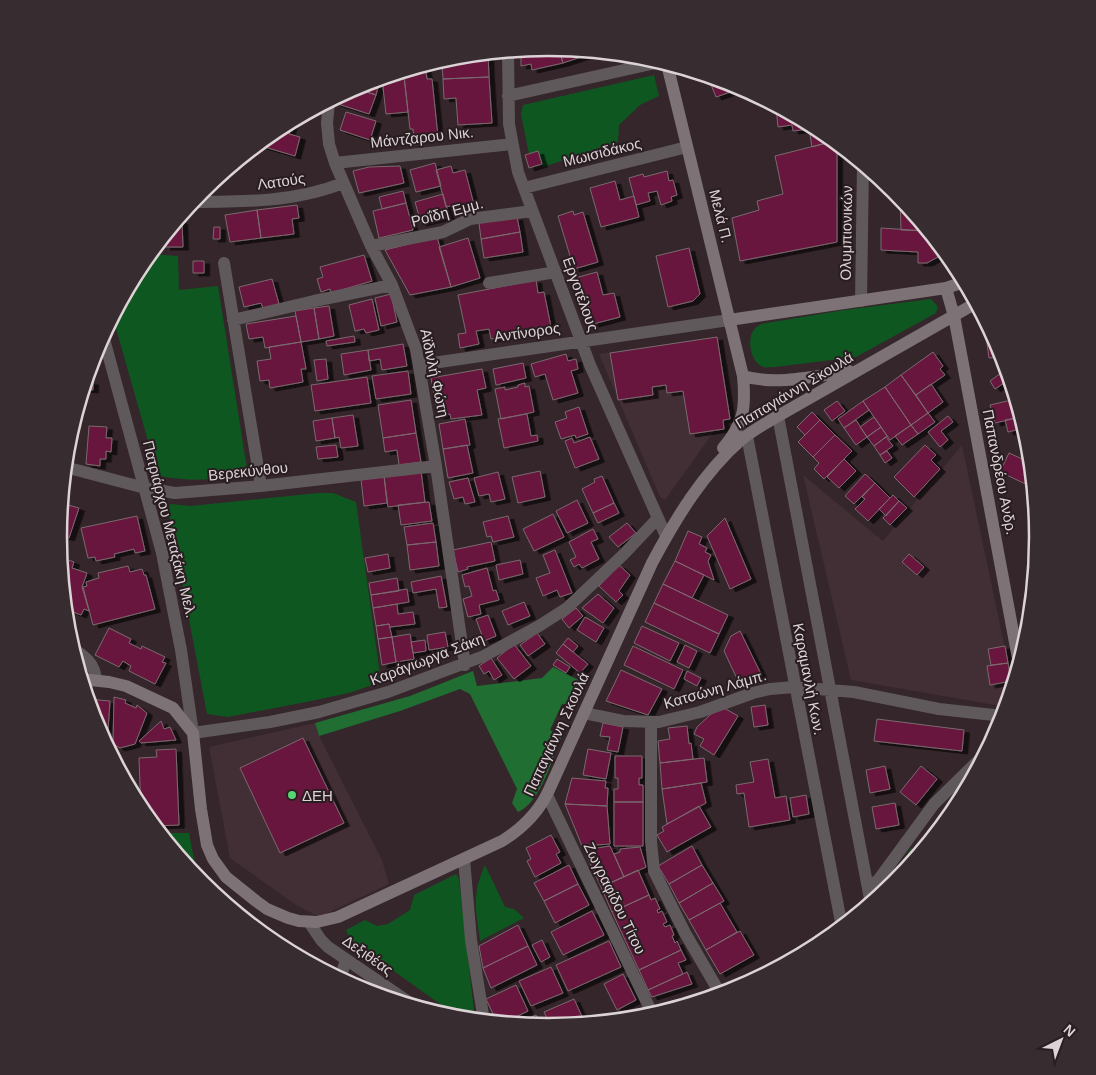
<svg xmlns="http://www.w3.org/2000/svg" width="1096" height="1075" font-family="Helvetica,sans-serif">
<style>
.built{fill:#422e35}
.green{fill:#0f5721}
.forest{fill:#206e31}
.building{fill:#68153c;stroke:#7a6a6f;filter:url(#shadow)}
.lines{fill:none;stroke-linecap:round;stroke-linejoin:round}
.street{stroke:#60595b;stroke-width:12}
.secondary{stroke:#7d7276;stroke-width:12}
.poi-dot{fill:#58d56f;stroke:#291d21;stroke-width:2}
.labels{text-anchor:middle;dominant-baseline:central;stroke-width:4;stroke-linejoin:round;paint-order:stroke}
.street-label{font-size:15px;fill:#dcd3d6;stroke:#291d21}
.poi-label{font-size:15px;fill:#dcd3d6;stroke:#291d21;text-anchor:start}
.rim{fill:none;stroke:#dcd3d6;stroke-width:2.5}
</style>
<defs>
<filter id="shadow"><feDropShadow dx="5.5" dy="3" stdDeviation="0" flood-color="#0009"/></filter>
</defs>
<rect width="100%" height="100%" fill="#34262a"/>
<path class="built" d="M717,337L730,419L723,420L724,429L715,430L665,500L660,497L599,354Z
M962,445L1013,686L1006,707L851,680L803,475L883,541Z
M315,723L319,736L382,860L389,884L319,917L296,905L230,858L209,747Z"/>
<path class="green" d="M654,75L659,96L640,105L619,125L618,142L543,167L538,152L529,154L521,114L523,105Z
M150,254L178,256L179,290L218,286L248,475C219,480 190,482 160,476L156,469L113,318L141,265Z
M931,299L938,307L936,313L856,357L775,367C772,367 766,368 763,367C753,364 748,346 751,336C752,331 756,327 761,324L844,310Z
M318,493H333L356,502L381,682L349,693L306,702L228,717L207,714L169,514L170,504L191,506Z
M160,833H189L194,859L204,886Z
M911,848L919,854L894,884L884,893Z
M485,865L505,907L514,909L524,918L480,941C476,908 471,897 485,865Z
M456,874L459,879L475,1020L461,1019L457,1016L357,945L350,939L346,930L365,920L377,926L388,924L410,910L414,895Z"/>
<path class="forest" d="M553,667L584,683L578,703L562,704L550,730L561,737C552,759 541,802 518,812L512,803L517,789L470,694L460,689L400,711L319,736L315,723L410,696L473,671L477,686L542,678Z"/>
<path class="building" d="M548,48L559,49L563,63L532,70L531,64L521,66V50Z
M559,49L596,52L563,63Z
M488,53L489,77L443,79L442,60L453,57Z
M425,65L427,79H432L438,137L414,139L413,129H410L404,76L409,75V70Z
M404,76L408,112L386,114L382,78Z
M489,77L492,123L458,125L456,98L444,99L443,79Z
M708,77L736,85L742,88L716,97Z
M380,79L376,95L354,88L361,85Z
M354,88L376,95L369,114L335,103L336,98Z
M776,107L820,130L834,141L812,147L809,129L793,131L792,125L778,127Z
M346,112L376,121L370,140L340,130Z
M293,121L289,134L300,137L295,156L258,145L276,130Z
M834,141L837,143V242L740,261L732,218L759,210L757,201L783,194L775,156Z
M538,151L542,164L529,168L525,155Z
M435,163L441,186L416,192L410,170Z
M400,166L404,183L359,193L353,171L369,167Z
M451,166L453,173L465,170L474,205L460,208L459,204L446,207L436,170Z
M667,171L669,181L673,180L677,195L671,197L672,201L661,205L657,191L648,193L650,201L636,205L629,178L643,174L644,177Z
M615,181L620,200L634,196L639,217L601,227L590,188Z
M403,191L406,203L382,209L379,197Z
M443,194L449,216L421,223L415,202Z
M900,197L927,231L901,230Z
M406,203L413,230L379,238L373,211Z
M297,205L299,218L292,219L294,234L261,238L257,210Z
M257,210L261,238L230,242L225,215Z
M573,211L574,215L583,212L598,262L574,269L558,216Z
M517,217L520,232L481,239L479,223Z
M178,220L182,221L183,247H165V243H159Z
M214,227H220V239H213Z
M881,228L927,231L945,253L927,263H918V252L881,250Z
M520,232L523,252L484,258L481,239Z
M437,237L451,287L410,295L385,250Z
M468,238L480,278L451,287L439,247Z
M689,248L700,294L693,301L668,307L656,256Z
M364,255L372,281L331,293L330,289L321,292L317,279L323,277L320,267Z
M193,261H204V273H193Z
M597,272L603,295L614,293L620,317L593,324L587,300L581,302L575,278Z
M272,279L279,304L263,308L261,303L244,307L239,287Z
M536,280L538,293L544,292L551,327L491,339L489,329L476,331L479,344L460,348L458,334L466,333L458,295Z
M391,294L397,322L381,326L375,298Z
M372,299L379,330L366,333L364,329L355,331L349,305Z
M329,306L334,336L319,339L314,308Z
M314,308L319,339L301,342L295,311Z
M296,316L301,342L265,348L263,337L249,339L246,324Z
M985,321L1000,348V357L989,358L984,322Z
M354,336L355,342L327,346L326,341Z
M717,337L730,419L723,420L724,429L690,434L683,391L667,393L666,385L652,387L653,395L618,400L610,353Z
M301,342L306,369H301L303,382L270,388L269,380L260,381L257,361L271,359L269,347Z
M403,344L407,366L382,370L380,359L369,361L368,350Z
M368,350L371,370L344,375L341,354Z
M933,352L943,366L940,369L945,375L916,395L901,375Z
M566,354L568,361L576,359L578,369L571,371L578,393L553,400L545,374L535,377L531,364Z
M326,359L328,379L317,381L314,360Z
M523,363L526,378L496,385L493,369Z
M482,369L486,388L477,390L482,415L451,419L450,414L438,416L431,378Z
M408,371L411,394L376,399L372,376Z
M1001,373L1007,381L995,389L990,381Z
M901,375L928,413L911,425L885,387Z
M367,377L371,403L315,411L311,385Z
M87,378L88,382H93V390L83,389Z
M525,383V387L529,386L534,412L501,419L495,389L505,387V390L518,387V385Z
M931,384L943,402L928,413L916,395Z
M885,387L911,425L890,440L863,401Z
M1016,399L1021,417L995,423L990,405Z
M411,400L416,433L383,438L378,405Z
M837,401L845,411L832,421L824,410Z
M863,401L869,410L844,428L838,419Z
M579,407L588,434L576,438L575,435L561,439L555,422L567,418L565,412Z
M812,412L820,420L805,435L797,427Z
M928,413L935,422L918,434L911,425Z
M527,414L531,436L537,435L538,441L504,448L498,419Z
M353,415L358,446L341,448L339,437L335,438L332,418Z
M948,416L953,422L941,431L948,440L940,447L928,432Z
M874,417L881,427L867,437L860,427Z
M1021,417L1024,428L1008,432L1005,420Z
M332,418L335,438L316,441L313,421Z
M465,419L470,445L443,449L439,424Z
M820,420L835,435L813,457L798,442Z
M856,420L867,437L856,445L844,428Z
M911,425L918,434L902,445L895,436Z
M89,426L107,427L106,438H112L111,452L106,451V459H100V466L86,464Z
M881,427L887,436L874,446L867,437Z
M416,433L421,462L399,465L397,450L385,452L383,438Z
M835,435L852,451L824,479L814,469L819,463L813,457Z
M590,437L599,459L575,468L565,441L572,438L574,443Z
M886,437L893,446L880,455L874,446Z
M336,445L338,457L318,459L316,447Z
M467,445L473,473L448,478L443,449Z
M925,445L936,455L931,460L940,469L914,497L894,477Z
M887,451L892,458L885,463L880,455Z
M1009,453L1031,463L1032,487L1000,472Z
M844,459L856,471L839,488L827,477Z
M421,471L425,502L388,507L384,476Z
M540,471L545,497L518,503L512,477Z
M498,472L505,499L491,502L489,494L479,496L474,478Z
M865,474L875,483L854,504L845,496Z
M384,476L387,503L364,506L361,479Z
M602,476L614,503L593,513L582,489L595,482L594,479Z
M468,478L475,502L465,504L463,497L454,499L449,482Z
M875,483L890,498L868,521L855,509L865,499L862,497Z
M893,495L899,501L886,516L879,509Z
M577,500L588,523L567,533L556,511Z
M899,501L907,508L890,525L883,518Z
M429,502L432,521L401,525L398,505Z
M61,503L79,508L69,538L62,536L61,540H58V537Z
M614,503L619,513L598,523L593,513Z
M553,514L564,537L534,551L523,529Z
M137,516L145,551L135,553L134,549L114,554L115,557L96,561L95,557L88,558L81,528Z
M508,516L514,537L493,542L491,536L487,537L483,522Z
M725,518L751,579L730,589L707,536Z
M433,523L436,542L407,545L404,527Z
M627,523L636,533L618,547L609,537Z
M1037,527L1038,538L1037,547L1028,541Z
M593,529L598,539L591,542L599,559L582,568L579,564L574,567L570,560L576,557L569,542Z
M688,531L702,537L699,544L707,548L705,552L711,555L708,561L714,580L675,561Z
M436,542L439,566L410,570L407,545Z
M491,542L495,561L467,567L468,569L458,572L453,550Z
M555,550L572,593L560,597L557,590L543,596L536,578L550,573L543,555Z
M388,554L390,568L368,572L365,558Z
M909,554L924,567L917,575L902,562Z
M60,557L74,562L72,568L87,573L82,587L89,611L84,609L81,615L65,609Z
M520,560L523,574L499,580L496,565Z
M675,561L704,575L692,598L663,584Z
M619,565L630,575L619,591L623,595L616,602L599,586Z
M128,566L130,572L142,569L144,575H146L155,609L93,625L83,587L87,586L86,582L99,578L98,573Z
M487,568L493,591L496,590L499,600L479,605L481,614L468,617L463,599L472,596L469,586L465,587L462,575Z
M441,576L447,607L439,608L436,589L413,593L411,582Z
M397,578L399,591L371,595L369,583Z
M663,584L728,615L719,634L654,603Z
M407,589L409,602L373,608L371,595Z
M598,594L614,608L603,623L582,608Z
M524,602L530,616L508,625L502,611Z
M654,603L719,634L710,653L645,622Z
M397,604L398,614L413,612L415,624L390,627L389,624L376,626L373,608Z
M576,608L583,616L569,628L562,619Z
M488,615L496,636L484,641L476,619Z
M585,617L604,628L596,642L577,630Z
M389,624L392,637L378,639L376,626Z
M642,626L679,643L670,661L634,643Z
M109,628L131,639L129,643L141,649L142,646L165,657L162,662L166,663L155,684L129,671L131,666L123,661L119,667L95,655Z
M740,631L761,674L740,685L724,651L731,636Z
M445,632L448,647L429,650L427,635Z
M537,633L545,644L528,656L520,645Z
M410,634L414,659L396,662L392,637Z
M392,637L396,662L382,665L378,639Z
M568,638L578,646L573,652L563,644Z
M425,640L426,651L413,653L411,642Z
M514,644L531,666L514,679L497,658Z
M563,644L588,664L580,673L556,653Z
M685,645L697,651L689,668L677,662Z
M633,646L683,670L674,689L624,665Z
M1005,646L1008,663L991,665L988,649Z
M491,658L502,675L494,680L489,671L484,674L479,666Z
M557,659L570,667L566,673L553,665Z
M1008,663L1011,681L990,685L987,666Z
M621,670L662,689L648,715L606,701Z
M687,671L701,678L697,686L684,679Z
M114,697L126,700L125,703L136,708L137,705L147,713L135,744L120,748L113,744Z
M87,699L110,701L108,730L97,729Z
M765,705L768,725L754,727L751,707Z
M724,708L738,716L714,755L700,746L704,739L694,734L697,727L711,714Z
M877,719L964,730L962,751L874,741Z
M161,721L164,729L170,727L176,740L141,743L139,741Z
M603,723L623,727L618,752L607,750L610,737L600,736Z
M687,726L689,744L691,743L693,759L660,763L658,741L670,739L668,728Z
M99,732L109,733L110,748L108,749Z
M303,738L344,823L280,853L240,768Z
M176,749L179,825L154,826L141,811L139,758L157,757L156,750Z
M588,749L611,753L606,779L583,775Z
M615,756H642V778H639V785H643V802H614V789H618V778H615Z
M704,758L707,782L662,789L660,763Z
M768,759L775,798L786,796L790,820L749,827L744,793L737,794L736,785L754,782L750,762Z
M885,766L890,789L870,793L866,770Z
M921,766L937,779L916,805L900,792Z
M572,778L606,781L605,788H608L607,806L565,804Z
M701,783L706,803L667,824L662,789Z
M962,788L965,792L954,811L949,801Z
M806,795L809,814L793,817L790,798Z
M614,802H643V846H614Z
M895,803L899,825L876,829L872,807Z
M565,804L607,806L610,844L582,846Z
M699,806L711,827L667,852L657,835L664,831L662,827Z
M551,835L560,852L556,854L561,863L535,877L527,861L531,859L526,848Z
M610,846L624,877L601,887L584,850Z
M692,846L702,865L669,884L658,866Z
M640,847L646,867L624,877L614,854L620,852V849Z
M569,865L578,884L544,901L534,883Z
M702,865L713,883L679,903L669,884Z
M638,870L649,895L612,912L601,887Z
M713,883L724,901L689,920L679,903Z
M578,884L589,905L555,923L544,901Z
M649,895L651,900L655,898L660,909L657,910L658,913L662,911L667,922L663,924L665,927L670,925L674,935L672,936L675,943L677,941L681,950L639,970L612,912Z
M720,903L737,932L706,950L689,920Z
M592,911L604,935L563,955L551,932Z
M518,925L528,946L483,968L479,946Z
M740,931L754,955L720,974L706,950Z
M542,940L550,957L541,962L532,945Z
M609,941L621,967L568,991L556,965Z
M528,946L537,965L491,988L483,968Z
M681,950L686,960L678,963L683,974L648,990L639,970Z
M551,967L563,993L531,1006L519,981Z
M687,972L692,984L652,997L648,990Z
M623,974L636,1000L617,1010L604,984Z
M516,985L528,1011L503,1023L497,1022L486,999Z
M574,999L584,1021L575,1025L551,1027L544,1012Z
M536,1015L542,1027L516,1024Z"/>
<g class="lines">
<path class="street" d="M508,51L509,124L518,172L590,365L666,536
M508,96L660,62
M329,102L327,123L329,144L335,163L371,246L392,285L416,349L436,466L465,665
M335,163L512,144
M524,188L687,147
M192,202C243,202 296,202 343,183
M371,246L443,232L470,219L532,211
M224,263L261,486
M489,283L556,272
M861,301L863,165
M233,320L314,301L392,285
M103,335L162,553L181,650L193,733L270,722L319,712L388,692L484,656L539,626L567,608L623,555L658,518
M419,365L729,320
M778,416L871,904
M747,436L842,927
M65,467L145,488L175,493L261,486L436,466
M72,648C85,656 95,664 96,680
M584,713L623,721L659,722L700,712L753,693L770,689L794,687L854,692L939,709L1003,716
M651,723V841L654,871L685,933L721,995
M547,795L653,1015
M464,859L471,940L484,1021
M867,884H873L879,879L934,804L985,754
M309,922L321,940L328,947L416,1007
M340,979L346,960
M656,1014L668,1009L711,997L770,972"/>
<path class="secondary" d="M667,64L743,376C746,408 744,423 723,448
M946,288L954,316L1019,664
M729,320L946,288L964,282
M743,376C776,386 815,376 849,371
M81,679L109,682L126,686L173,708L193,733L201,809L207,845L213,859L226,877L256,901L267,909L288,918L299,921L317,922L338,917L502,841C523,828 539,812 549,790L652,563C676,518 703,473 742,439C753,430 766,423 778,416L976,303"/>
</g>
<circle class="poi-dot" cx="292" cy="795" r="5"/>
<g class="labels">
<g class="street-label">
<text transform="translate(422 137) rotate(-6)">Μάντζαρου Νικ.</text>
<text transform="translate(602 152) rotate(-14)">Μωισιδάκος</text>
<text transform="translate(281 181) rotate(-8)">Λατούς</text>
<text transform="translate(447 212) rotate(-15)">Ροΐδη Εμμ.</text>
<text transform="translate(721 216) rotate(76)">Μελά Π.</text>
<text transform="translate(846 233) rotate(-89)">Ολυμπιονικών</text>
<text transform="translate(581 294) rotate(70)">Εργοτέλους</text>
<text transform="translate(527 332) rotate(-8)">Αντίνορος</text>
<text transform="translate(435 373) rotate(78)">Αϊδινλή Φώτη</text>
<text transform="translate(794 390) rotate(-31)">Παπαγιάννη Σκουλά</text>
<text transform="translate(248 471) rotate(-6)">Βερεκύνθου</text>
<text transform="translate(1000 472) rotate(79)">Παπανδρέου Ανδρ.</text>
<text transform="translate(170 529) rotate(76)">Πατριάρχου Μεταξάκη Μελ.</text>
<text transform="translate(427 659) rotate(-21)">Καράγιωργα Σάκη</text>
<text transform="translate(809 679) rotate(79)">Καραμανλή Κων.</text>
<text transform="translate(715 689) rotate(-16)">Κατσώνη Λάμπ.</text>
<text transform="translate(556 734) rotate(-65)">Παπαγιάννη Σκουλά</text>
<text transform="translate(615 898) rotate(64)">Ζωγραφίδου Τίτου</text>
<text transform="translate(368 955) rotate(35)">Δεξιθέας</text>
</g>
<g class="poi-label">
<text x="302" y="795">ΔΕΗ</text>
</g>
</g>
<path d="M0 0H1096V1075H0ZM67 537a481 481 0 1 1 962 0a481 481 0 1 1-962 0Z" fill="#372c2f" fill-rule="evenodd"/>
<path class="rim" d="M67 537a481 481 0 1 1 962 0a481 481 0 1 1-962 0Z"/>
<g transform="translate(1061 1040) rotate(42)" stroke="#291d21" stroke-width="4" paint-order="stroke">
<path d="M0-4L9 19L0 12L-9 19Z" fill="#dcd3d6"/>
<text y="-8" font-size="14" font-weight="bold" text-anchor="middle" fill="#dcd3d6">N</text>
</g>
</svg>
